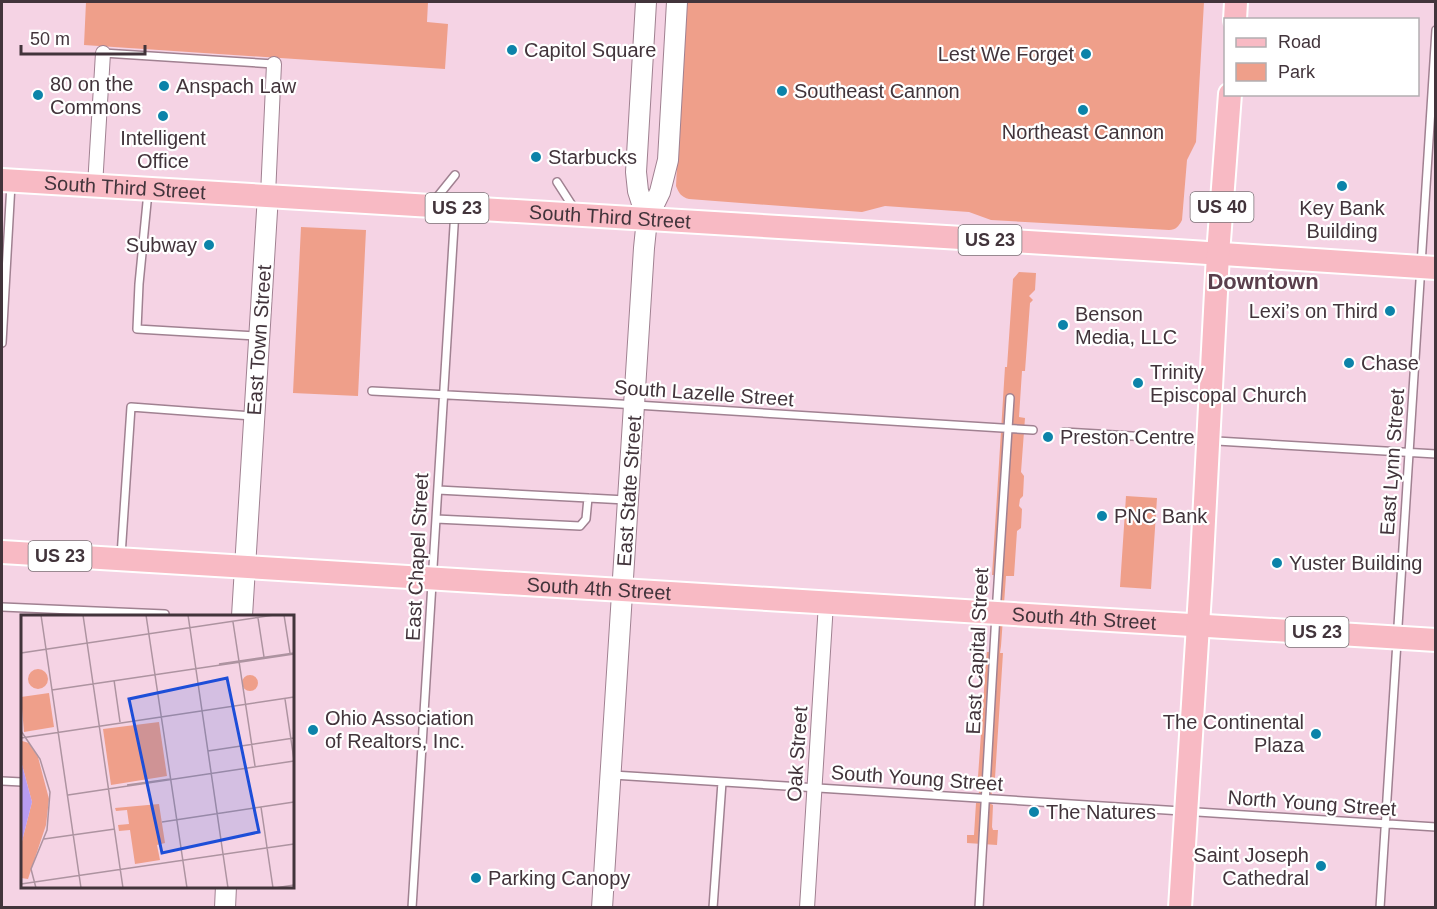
<svg xmlns="http://www.w3.org/2000/svg" width="1437" height="909" font-family="Helvetica,sans-serif">
<style>
.green{fill:#ef9f8a}
.lines{fill:none;stroke-linecap:round;stroke-linejoin:round}
.lane-casing{stroke:#a08191;stroke-width:10}
.street-casing{stroke:#a08191;stroke-width:16}
.secondary-casing{stroke:#a08191;stroke-width:22}
.primary-casing{stroke:#fff;stroke-width:26}
.lane{stroke:#fff;stroke-width:7}
.street{stroke:#fff;stroke-width:14}
.secondary{stroke:#fff;stroke-width:20}
.primary{stroke:#f8bac4;stroke-width:22}
.poi-dot{fill:#0c83a9;stroke:#fff;stroke-width:2}
.labels{text-anchor:middle;dominant-baseline:central;stroke-width:4.5;stroke-linejoin:round;paint-order:stroke}
.shield{fill:#fff;stroke:#7b7176;stroke-width:1.5}
.shield-label{font-size:18px;font-weight:bold;fill:#42343b}
.poi-label{font-size:20px;fill:#42343b;stroke:#fff;text-anchor:start}
.street-label{font-size:20px;fill:#42343b;stroke:#fff}
.quarter-label{font-size:22px;font-weight:bold;fill:#5a3f4d;stroke:#fff}
.inset-road{fill:none;stroke:#ad93a0;stroke-width:1.5}
.view{fill:#1d4ed8;fill-opacity:0.15;stroke:#1d4ed8;stroke-width:3}
.inset-edge{fill:none;stroke:#42343b;stroke-width:3}
</style>
<rect width="100%" height="100%" fill="#f5d3e4"/>
<path class="green" d="M86,2H428L427,22L448,24L445,69L84,45Z
M685,2H1204L1196,142L1187,160L1182,220C1179,226 1176,230 1169,230L991,220L969,212L885,206L862,212L689,199C681,197 679,193 676,186Z
M301,227L366,230L358,396L293,393Z
M1019,272L1036,273L1035,290L1029,296L1033,300L1030,303L1025,371H1022L1019,417L1025,418L1021,472L1024,476L1023,496L1020,499L1019,506L1022,509L1021,528L1017,531L1014,576H1006L1001,646L1000,653H1003L995,778L993,779L991,804L993,805L992,827L993,830H998L997,845L967,843V835H974L976,803H978L980,778L978,777L986,661L987,652H991L995,575H992L1005,367H1007L1013,279Z
M1126,496L1157,498L1151,589L1120,587Z"/>
<g class="lines">
<defs>
<path id="lane" d="M103,53L274,64
M557,182L575,210
M148,192L139,284L137,329L258,336
M434,201L455,175
M2,343L11,184
M372,391L604,403L1033,430
M1064,432L1436,454
M438,490L626,500
M436,519L580,526L586,519L588,498
M121,556L131,407L252,416
M2,607L165,614V616
M613,775L1436,827
M2,781L22,782
M412,908L455,210
M713,908L722,782
M979,908L996,614L1010,398
M1380,908L1436,30"/>
<path id="street" d="M95,186L103,53
M268,195L274,64
M807,908L826,603"/>
<path id="secondary" d="M646,2L636,172L638,191L647,219
M242,616L268,195
M225,908L226,886
M602,908L644,248L647,219L660,192L668,160L677,2"/>
<g id="primary">
<path d="M1235,20L1236,2"/>
<path id="s1" d="M2,180L1177,251L1436,268"/>
<path id="s2" d="M2,552L1436,640"/>
<path d="M1180,908L1201,578L1218,254L1230,94"/>
</g>
</defs>
<use href="#lane" class="lane-casing"/>
<use href="#street" class="street-casing"/>
<use href="#secondary" class="secondary-casing"/>
<use href="#primary" class="primary-casing"/>
<use href="#lane" class="lane"/>
<use href="#street" class="street"/>
<use href="#secondary" class="secondary"/>
<use href="#primary" class="primary"/>
</g>
<g class="poi-dot">
<circle cx="512" cy="50" r="6"/>
<circle cx="1086" cy="54" r="6"/>
<circle cx="164" cy="86" r="6"/>
<circle cx="782" cy="91" r="6"/>
<circle cx="38" cy="95" r="6"/>
<circle cx="1083" cy="110" r="6"/>
<circle cx="163" cy="116" r="6"/>
<circle cx="536" cy="157" r="6"/>
<circle cx="1342" cy="186" r="6"/>
<circle cx="209" cy="245" r="6"/>
<circle cx="1390" cy="311" r="6"/>
<circle cx="1063" cy="325" r="6"/>
<circle cx="1349" cy="363" r="6"/>
<circle cx="1138" cy="383" r="6"/>
<circle cx="1048" cy="437" r="6"/>
<circle cx="1102" cy="516" r="6"/>
<circle cx="1277" cy="563" r="6"/>
<circle cx="313" cy="730" r="6"/>
<circle cx="1316" cy="734" r="6"/>
<circle cx="1034" cy="812" r="6"/>
<circle cx="1321" cy="866" r="6"/>
<circle cx="476" cy="878" r="6"/>
</g>
<g class="labels">
<g class="shield">
<rect x="1190.5" y="192" width="63" height="30" rx="4.5"/>
<rect x="425.5" y="193" width="63" height="30" rx="4.5"/>
<rect x="958.5" y="225" width="63" height="30" rx="4.5"/>
<rect x="28.5" y="541" width="63" height="30" rx="4.5"/>
<rect x="1285.5" y="617" width="63" height="30" rx="4.5"/>
</g>
<g class="shield-label">
<text x="1222" y="207">US 40</text>
<text x="457" y="208">US 23</text>
<text x="990" y="240">US 23</text>
<text x="60" y="556">US 23</text>
<text x="1317" y="632">US 23</text>
</g>
<g class="poi-label">
<text x="524" y="50">Capitol Square</text>
<text x="1074" y="54" text-anchor="end">Lest We Forget</text>
<text x="50" y="84">80 on the<tspan x="50" dy="23">Commons</tspan></text>
<text x="176" y="86">Anspach Law</text>
<text x="794" y="91">Southeast Cannon</text>
<text x="1083" y="132" text-anchor="middle">Northeast Cannon</text>
<text x="163" y="138" text-anchor="middle">Intelligent<tspan x="163" dy="23">Office</tspan></text>
<text x="548" y="157">Starbucks</text>
<text x="1342" y="208" text-anchor="middle">Key Bank<tspan x="1342" dy="23">Building</tspan></text>
<text x="197" y="245" text-anchor="end">Subway</text>
<text x="1378" y="311" text-anchor="end">Lexi’s on Third</text>
<text x="1075" y="314">Benson<tspan x="1075" dy="23">Media, LLC</tspan></text>
<text x="1361" y="363">Chase</text>
<text x="1150" y="372">Trinity<tspan x="1150" dy="23">Episcopal Church</tspan></text>
<text x="1060" y="437">Preston Centre</text>
<text x="1114" y="516">PNC Bank</text>
<text x="1289" y="563">Yuster Building</text>
<text x="325" y="718">Ohio Association<tspan x="325" dy="23">of Realtors, Inc.</tspan></text>
<text x="1304" y="722" text-anchor="end">The Continental<tspan x="1304" dy="23">Plaza</tspan></text>
<text x="1046" y="812">The Natures</text>
<text x="1309" y="855" text-anchor="end">Saint Joseph<tspan x="1309" dy="23">Cathedral</tspan></text>
<text x="488" y="878">Parking Canopy</text>
</g>
<g class="street-label">
<text stroke="none"><textPath href="#s1" startOffset="123">South Third Street</textPath></text>
<text stroke="none"><textPath href="#s1" startOffset="609">South Third Street</textPath></text>
<text transform="translate(259 340) rotate(-86)">East Town Street</text>
<text transform="translate(704 393) rotate(4)">South Lazelle Street</text>
<text transform="translate(1392 462) rotate(-86)">East Lynn Street</text>
<text transform="translate(629 491) rotate(-86)">East State Street</text>
<text transform="translate(417 557) rotate(-87)">East Chapel Street</text>
<text stroke="none"><textPath href="#s2" startOffset="598">South 4th Street</textPath></text>
<text stroke="none"><textPath href="#s2" startOffset="1084">South 4th Street</textPath></text>
<text transform="translate(977 651) rotate(-87)">East Capital Street</text>
<text transform="translate(797 754) rotate(-86)">Oak Street</text>
<text transform="translate(917 778) rotate(4)">South Young Street</text>
<text transform="translate(1312 803) rotate(4)">North Young Street</text>
</g>
<g class="quarter-label">
<text x="1263" y="281">Downtown</text>
</g>
</g>
<g transform="translate(21 615)">
<rect width="273" height="273" fill="#f5d3e4"/>
<path d="M7 64a10 10 0 1 1 20 0a10 10 0 1 1-20 0ZM221 68a8 8 0 1 1 16 0a8 8 0 1 1-16 0ZM28,78L33,112L3,117L0,82ZM138,107L146,161L90,170L82,114ZM1,126L8,128L17,142L28,184L25,210L7,264L0,263V230L11,187L0,146ZM138,189L144,228L136,230L139,245L114,249L109,215L98,216L97,210L108,209L106,195L95,196L94,193Z" fill="#ef9f8a"/>
<path d="M0,146L11,187L0,230Z" fill="#b89cf0"/>
<path class="inset-road" d="M20,0L60,273M62,0L102,273M125,0L166,273M167,0L207,273M263,0L269,38M237,3L243,42M212,7L234,151M0,38L253,0M198,49L273,38M93,65L99,107M31,75L273,39M264,84L273,145M0,116L19,144L29,177L26,215L10,254L15,273M0,123L273,82M187,136L273,123M106,170L149,164M47,180L273,146M240,192L252,273M141,207L273,187M23,224L94,214M0,269L273,229M254,273L273,270"/>
<path class="view" d="M206,63L238,217L141,238L108,84Z"/>
<rect width="273" height="273" class="inset-edge"/>
</g>
<rect width="1437" height="909" fill="none" stroke="#42343b" stroke-width="6"/>
<rect x="1224" y="18" width="195" height="78" fill="#ffffff" stroke="#b3aeb1" stroke-width="1.5"/>
<rect x="1236" y="38" width="30" height="9" fill="#f8bac4" stroke="#b3aeb1" stroke-width="1.5"/>
<text x="1278" y="48" font-size="18" fill="#42343b">Road</text>
<rect x="1236" y="63" width="30" height="18" fill="#ef9f8a" stroke="#b3aeb1" stroke-width="1.5"/>
<text x="1278" y="78" font-size="18" fill="#42343b">Park</text>
<path d="M21 45v9h124v-9" fill="none" stroke="#42343b" stroke-width="3"/>
<text x="30" y="45" font-size="18" fill="#42343b" stroke="#ffffff" stroke-width="4.5" paint-order="stroke">50 m</text>
</svg>
